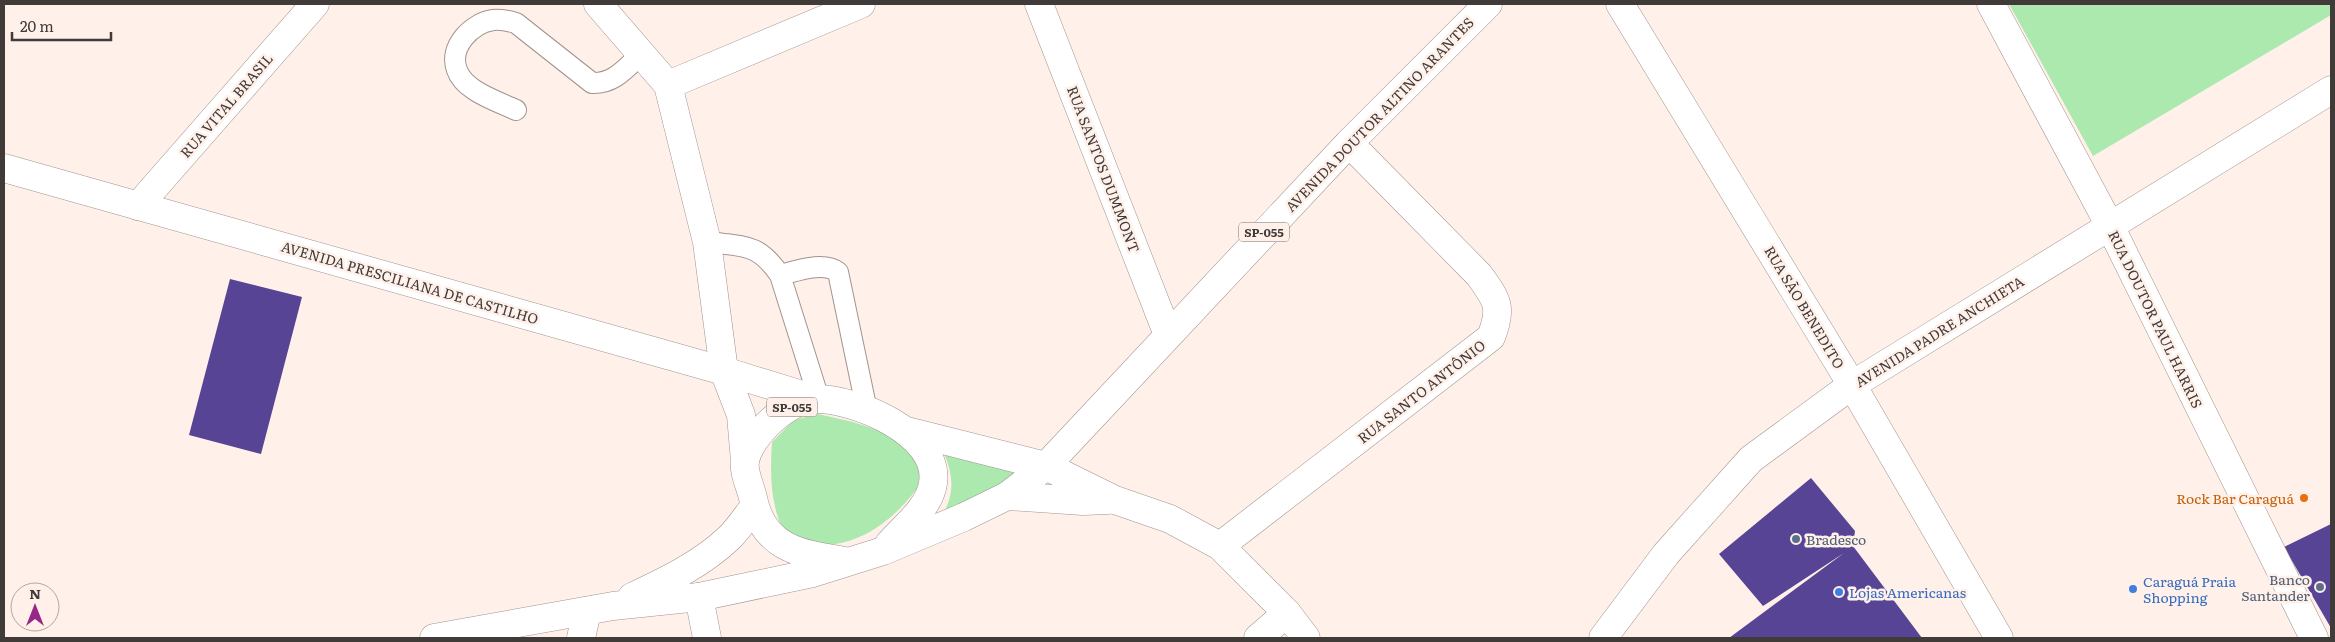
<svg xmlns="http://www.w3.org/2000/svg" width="2335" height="642" font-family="Literata,serif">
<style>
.green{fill:#abe9ae}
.building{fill:#584495}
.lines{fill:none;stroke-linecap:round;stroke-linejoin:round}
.lane-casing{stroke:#a1948e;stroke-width:22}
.street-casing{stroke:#a1948e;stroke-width:29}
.secondary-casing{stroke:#a1948e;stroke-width:29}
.primary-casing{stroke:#a1948e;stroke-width:29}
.lane{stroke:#fff;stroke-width:20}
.street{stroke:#fff;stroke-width:28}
.secondary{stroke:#fff;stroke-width:28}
.primary{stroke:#fff;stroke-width:28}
.food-dot{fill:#e8710a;stroke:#fff0ea;stroke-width:2}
.service-dot{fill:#5c6f8a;stroke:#fff0ea;stroke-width:2}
.shop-dot{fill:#3f7fe0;stroke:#fff0ea;stroke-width:2}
.labels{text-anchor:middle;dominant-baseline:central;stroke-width:5;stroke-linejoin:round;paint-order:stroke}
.shield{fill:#fff0ea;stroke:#79716d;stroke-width:1}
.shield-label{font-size:12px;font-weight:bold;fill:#403b38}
.street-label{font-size:14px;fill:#403b38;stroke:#fff0ea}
.food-label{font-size:14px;fill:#c56008;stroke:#fff0ea;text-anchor:end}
.service-label{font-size:14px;fill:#4e5e75;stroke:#fff0ea;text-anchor:start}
.shop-label{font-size:14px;fill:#366cbe;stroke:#fff0ea;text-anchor:start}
</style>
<rect width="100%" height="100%" fill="#fff0ea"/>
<path class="green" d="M2009,4H2331V15L2093,156Z
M818,414L853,422L890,434L919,457L923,481C898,515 866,545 821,545C810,545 795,536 784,532C770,504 770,473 772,442L794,420Z
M942,448L1025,472L942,516C956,491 953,474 942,448Z"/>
<path class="building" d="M230,279L302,297L261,454L189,435Z
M1811,478L1855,531L1853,546L1922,638H1729L1844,553L1763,606L1719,554Z
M2331,524V628L2284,547Z"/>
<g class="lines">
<defs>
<path id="lane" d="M516,110C497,101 464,91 457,70C448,47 472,23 493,20C501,19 509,21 516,23L592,83C614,84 626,68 641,54
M707,242C744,247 757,242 780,275L819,399
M780,275C797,271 823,261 838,272L867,411"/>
<path id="street" d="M598,4L668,85L707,242L724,371
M1039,4L1168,335
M1620,4L1852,385L1999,638
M1991,4L2110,226L2314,638
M668,85L861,4
M138,206L315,4
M1046,466L1115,500L1170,519L1220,546L1287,613L1306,638
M1007,496L1083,501L1108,500
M1220,546L1491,337C1503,307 1497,300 1479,275L1349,143
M699,597L707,638
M581,638L587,611
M1258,638L1287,613"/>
<path id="secondary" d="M4,168L724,371L815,399
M1603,638L1666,554L1751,459L1852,385L2331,90"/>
<path id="primary" d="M724,371L741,415L745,461
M907,431L1046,466
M845,561C801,554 763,549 753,498C751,488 743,472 745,461C750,435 787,400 815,399C855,398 941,434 933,483C930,507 904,527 889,544
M632,597C666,581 702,564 730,537C739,528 746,517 754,507
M434,638L613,606L699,597L813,573L883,551L964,517L1007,496L1046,466L1349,143L1488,4"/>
</defs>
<use href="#lane" class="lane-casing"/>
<use href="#street" class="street-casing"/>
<use href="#secondary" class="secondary-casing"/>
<use href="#primary" class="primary-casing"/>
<use href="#lane" class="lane"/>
<use href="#street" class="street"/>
<use href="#secondary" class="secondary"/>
<use href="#primary" class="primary"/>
</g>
<circle class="food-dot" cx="2304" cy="498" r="5"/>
<g class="service-dot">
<circle cx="1796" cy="539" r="5"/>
<circle cx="2320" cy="587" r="5"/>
</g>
<g class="shop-dot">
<circle cx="2133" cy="589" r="5"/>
<circle cx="1839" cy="592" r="5"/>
</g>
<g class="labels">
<g class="shield">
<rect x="1239" y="222.5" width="50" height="19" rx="4"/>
<rect x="767" y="397.5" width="50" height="19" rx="4"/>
</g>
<g class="shield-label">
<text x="1264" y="232">SP-055</text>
<text x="792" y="407">SP-055</text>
</g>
<g class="street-label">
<text transform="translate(226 105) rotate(-49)">RUA VITAL BRASIL</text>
<text transform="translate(1379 114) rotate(-46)">AVENIDA DOUTOR ALTINO ARANTES</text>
<text transform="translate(1104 169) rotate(69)">RUA SANTOS DUMMONT</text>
<text transform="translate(410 282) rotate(16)">AVENIDA PRESCILIANA DE CASTILHO</text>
<text transform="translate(1805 307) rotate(59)">RUA SÃO BENEDITO</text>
<text transform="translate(2156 319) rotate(64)">RUA DOUTOR PAUL HARRIS</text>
<text transform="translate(1939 331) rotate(-32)">AVENIDA PADRE ANCHIETA</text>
<text transform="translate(1421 391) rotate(-38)">RUA SANTO ANTÔNIO</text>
</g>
<g class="food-label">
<text x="2294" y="498">Rock Bar Caraguá</text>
</g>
<g class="service-label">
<text x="1806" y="539">Bradesco</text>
<text x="2310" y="579" text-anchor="end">Banco<tspan x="2310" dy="16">Santander</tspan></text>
</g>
<g class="shop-label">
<text x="2143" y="581">Caraguá Praia<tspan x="2143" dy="16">Shopping</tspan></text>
<text x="1849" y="592">Lojas Americanas</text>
</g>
</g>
<rect width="2335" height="642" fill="none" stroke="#403b38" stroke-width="10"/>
<g transform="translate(35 607)"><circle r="24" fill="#fff0ea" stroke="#b3a8a3"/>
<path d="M0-4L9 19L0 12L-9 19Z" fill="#972888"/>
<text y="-8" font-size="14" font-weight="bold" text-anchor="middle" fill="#403b38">N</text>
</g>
<path d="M12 32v8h99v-8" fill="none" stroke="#403b38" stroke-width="2.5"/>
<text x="20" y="32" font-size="15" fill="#403b38" stroke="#fff0ea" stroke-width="4" paint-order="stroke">20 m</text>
</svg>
